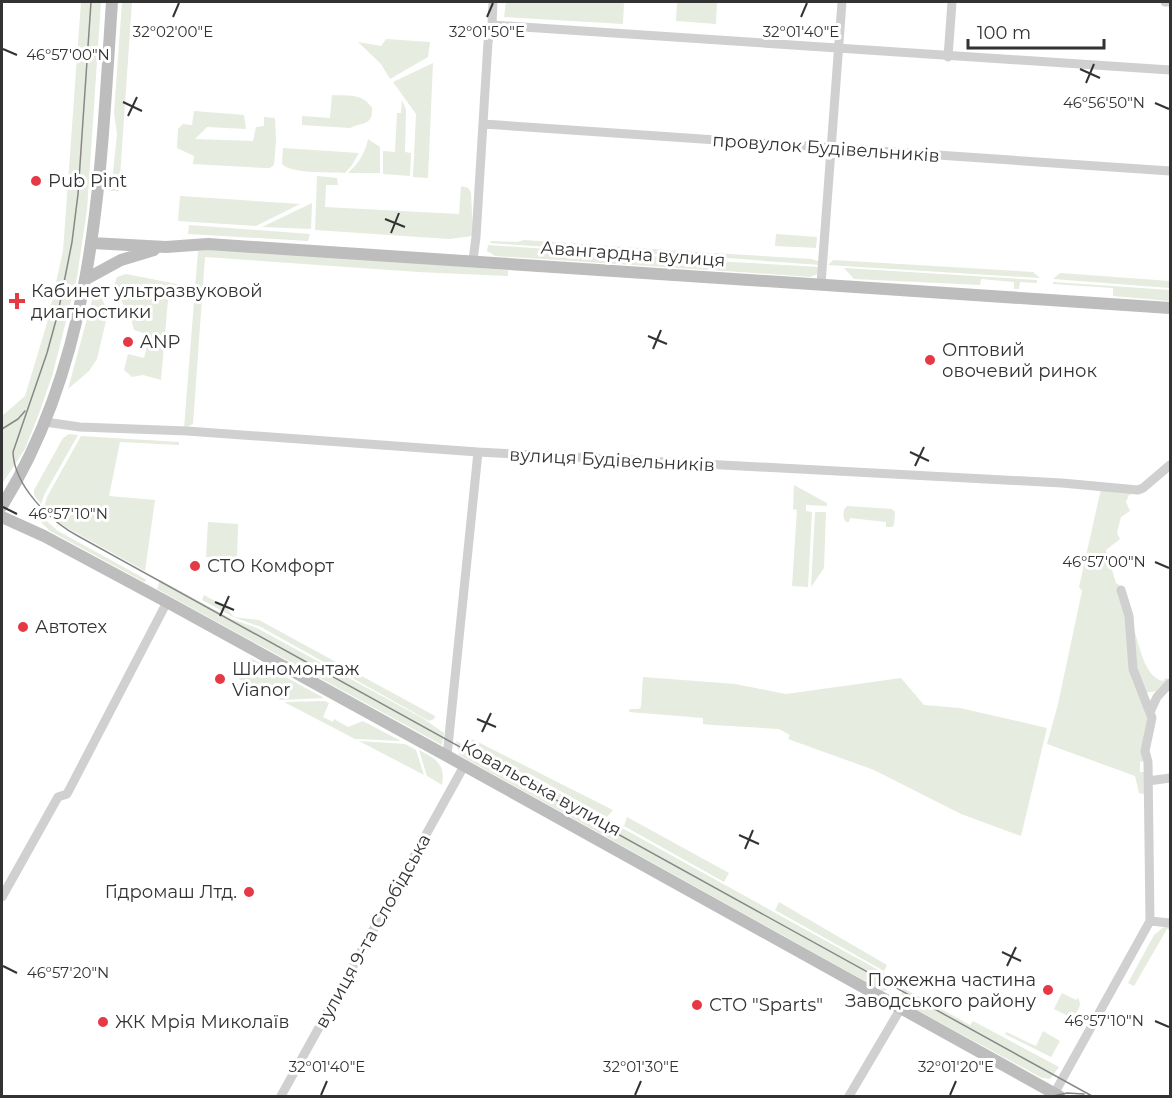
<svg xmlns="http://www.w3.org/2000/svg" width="1172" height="1098" font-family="Montserrat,sans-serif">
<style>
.green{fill:#e6ecdf}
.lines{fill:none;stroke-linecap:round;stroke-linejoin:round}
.street{stroke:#d0d0d0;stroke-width:9}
.secondary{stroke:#bdbdbd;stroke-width:12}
.tram{stroke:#888;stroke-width:1.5}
.ticks{fill:none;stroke:#333;stroke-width:2}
.poi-dot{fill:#e63946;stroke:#fff;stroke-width:2}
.labels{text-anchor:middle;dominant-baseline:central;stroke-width:6;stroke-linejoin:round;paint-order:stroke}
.street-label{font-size:18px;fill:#333;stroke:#fff}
.poi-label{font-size:18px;fill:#333;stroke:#fff;text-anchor:start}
.ticks-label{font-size:15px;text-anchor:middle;fill:#333;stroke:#fff;stroke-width:6;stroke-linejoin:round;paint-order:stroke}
</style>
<rect width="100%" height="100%" fill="#fff"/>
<path class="green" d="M81,2H101L87,210L77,277L53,373L40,411L25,449L2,484V416L25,396L47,323L63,251Z
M122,2H132L119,191H111L117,134L114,113Z
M506,2H624L623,24L504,17Z
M677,2H717L716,24L676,21Z
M386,39L430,42L428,57L390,79L381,64L358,42L381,46Z
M433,63L428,178L413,177L416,114L393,82Z
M332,95C347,96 363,93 372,108C373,126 362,122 350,128L302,125V116L330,118Z
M402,100L406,110L405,152L411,153L410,176L383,174V151L395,152L397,113H401Z
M194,111L244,115L246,129L207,127L195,139L253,141L256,127L264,126V117L275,118L276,142L274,165L270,168H265L193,164L194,156L177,148L178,129L183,124L192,125Z
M368,139L380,147V173H348C358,164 366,152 368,139Z
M283,148L359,153L352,165L345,173C330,172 291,174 282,164Z
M317,176L337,178L338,185H326L325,207L459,214L461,186L468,188L471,192L473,236L449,239L315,230Z
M180,196L300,204L256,226L178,221Z
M312,203L311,229L262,227Z
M189,225L310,234L308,241L188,234Z
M776,234L817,237L816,248L775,246Z
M492,241L518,242L524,240L710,253L709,258L489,243Z
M488,245L709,260L708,270L495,256L487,251Z
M208,248L508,270V276L418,272L205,257L193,424L184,428L198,251Z
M713,253L811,259L818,261L820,265L713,257Z
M833,260L1033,272L1040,278L828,265Z
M713,261L820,267L818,274L810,277L712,270Z
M844,268L1037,280V283L1020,282L1019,289H1014V282L981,279L980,285L854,279Z
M1060,273L1170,281V288L1053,279Z
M126,274L187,286V290L169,289L161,380L143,375L132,377L124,370L128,354L144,358L150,335L134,330L131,319L142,314L139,308L127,312L114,285L117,277Z
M1053,282L1170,290V301L1113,296V288L1053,284Z
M97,288L108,312L97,359L89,371L68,389L95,289Z
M69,434L78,435L44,495L41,504L34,495V490L63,438Z
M81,436L179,442V445L120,442L109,496L155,500L145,571L69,529L58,522L44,507L47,497Z
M794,485L827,503V506L806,505V511L812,512L808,587L792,586L797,510L793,509Z
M1101,489L1135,493L1129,495L1126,502L1130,511L1121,517L1117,533L1120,539L1106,550L1116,583L1124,588L1128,634L1150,719L1144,761L1140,762V772H1145L1144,794L1139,793L1135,776L1047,744L1058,704L1082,591L1079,587Z
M847,506L892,509L895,512L894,525L892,527H886V522L850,518L849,522H846C842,518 843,509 847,506Z
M815,512H826L824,568L811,587Z
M42,517L58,531L147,580L144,582L50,531L40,521Z
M208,522L238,524L237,558L206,557Z
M160,580L232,619L257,628L424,719L444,733L442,745L157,589Z
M204,595L226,607L234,617L259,620L435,716L434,719L429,721L261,627L233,617L202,600Z
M1134,630C1140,646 1144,677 1163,681L1166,678L1169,681L1159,691L1143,693L1134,666Z
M251,658L324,698L280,700L239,679Z
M643,677L735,684L786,694L901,678L924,705L960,708L1047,728L1021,836L961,814L874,770L788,739L790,735L779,729L713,725L703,724V718L629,712L630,709H639L641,707Z
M325,701L329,703L323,717L333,722L334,719L348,727L363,721L401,741L355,739L284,702Z
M466,736L613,810L607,817L528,773H522L468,744Z
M359,741L405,744L416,750L424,775Z
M456,741L521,775L528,776L893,978L887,990L883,991L459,755Z
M419,750C435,759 446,763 442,785L427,776Z
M627,817L729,873L724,882L624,826Z
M779,902L887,965L884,971L775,910Z
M1164,927H1170V930L1167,929L1134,986L1128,983L1154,935Z
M903,988L970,1025L973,1021L1059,1067L1050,1079L1042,1078L904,1003L900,999Z
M1062,993L1076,1000L1078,998C1082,1005 1079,1008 1075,1015L1068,1016L1054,1009Z
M1043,1031L1060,1041L1051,1057L1005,1034L1006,1032L1036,1046Z"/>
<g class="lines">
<path class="street" d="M1165,2H1170
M492,25L1170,70
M948,57L952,2
M483,124L1170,171
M473,260L476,237L488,42L492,25L493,2
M821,284L842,2
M45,422L80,427L187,431L478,452L1062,483L1138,490L1143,488L1170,465
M1150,712L1157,697L1170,683
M447,756L478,452
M1148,781L1170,778
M2,897L58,797L67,794L167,602
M1150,921L1170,923
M1054,1094L1150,921L1148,762L1145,751L1152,718L1133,669L1129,616L1121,590
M281,1096L464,766
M849,1096L901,1008"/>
<path class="secondary" d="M92,243L166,247L208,244L1170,308
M86,279L121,260L154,250
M2,506C97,354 100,175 112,2
M2,517L44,536L167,602L447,756L1059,1096"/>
<path class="tram" d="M91,2L78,194L72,242L58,313L47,353L13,452C14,486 50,521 78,536L1092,1096
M2,429L18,419L25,411
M1053,1096L1067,1093L1084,1094"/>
</g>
<path class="ticks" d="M173,17L179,3M487,17L493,3M801,17L807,3M3,49L17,55M1080,69L1100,78M1086,83L1094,64M123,102L142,111M1155,103L1169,109M128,116L137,97M385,219L405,227M391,233L399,213M648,336L667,344M653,349L661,330M910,452L929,461M915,466L924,447M3,507L17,514M1155,562L1169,568M215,602L234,610M220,616L229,596M477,719L496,727M482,732L491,713M739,835L759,844M745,849L753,830M1002,952L1021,961M3,966L17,973M1007,966L1016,947M1155,1021L1169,1027M321,1095L327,1081M635,1095L641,1081M950,1095L956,1081"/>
<g class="poi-dot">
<circle cx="36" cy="181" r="6"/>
<path d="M14 292h6v6h6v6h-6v6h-6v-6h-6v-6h6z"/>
<circle cx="128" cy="342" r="6"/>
<circle cx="930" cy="360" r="6"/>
<circle cx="195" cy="566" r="6"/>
<circle cx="23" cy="627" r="6"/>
<circle cx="220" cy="679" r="6"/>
<circle cx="249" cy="892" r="6"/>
<circle cx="1048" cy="990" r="6"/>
<circle cx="697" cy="1005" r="6"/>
<circle cx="103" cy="1022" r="6"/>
</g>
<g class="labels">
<g class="street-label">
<text transform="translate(826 148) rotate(4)">провулок Будівельників</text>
<text transform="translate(633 254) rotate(4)">Авангардна вулиця</text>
<text transform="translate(612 460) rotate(3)">вулиця Будівельників</text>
<text transform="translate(541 788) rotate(29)">Ковальська вулиця</text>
<text transform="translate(373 931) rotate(-61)">вулиця 9-та Слобідська</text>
</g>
<g class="poi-label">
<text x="48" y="181">Pub Pint</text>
<text x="31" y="291">Кабинет ультразвуковой<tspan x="31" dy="21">диагностики</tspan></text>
<text x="140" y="342">ANP</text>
<text x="942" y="350">Оптовий<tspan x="942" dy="21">овочевий ринок</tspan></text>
<text x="207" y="566">СТО Комфорт</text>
<text x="35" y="627">Автотех</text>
<text x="232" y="669">Шиномонтаж<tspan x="232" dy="21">Vianor</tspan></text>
<text x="237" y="892" text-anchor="end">Гідромаш Лтд.</text>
<text x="1036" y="980" text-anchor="end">Пожежна частина<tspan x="1036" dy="21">Заводського району</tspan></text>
<text x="709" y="1005">СТО "Sparts"</text>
<text x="115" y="1022">ЖК Мрія Миколаїв</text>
</g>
</g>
<g class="ticks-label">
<text x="487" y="37">32°01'50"E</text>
<text x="801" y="37">32°01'40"E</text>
<text x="173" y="37">32°02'00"E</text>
<text x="68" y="60">46°57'00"N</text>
<text x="1104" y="108">46°56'50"N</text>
<text x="68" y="519">46°57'10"N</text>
<text x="1104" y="567">46°57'00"N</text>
<text x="68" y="978">46°57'20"N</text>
<text x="1104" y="1026">46°57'10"N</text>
<text x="327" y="1072">32°01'40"E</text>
<text x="641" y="1072">32°01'30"E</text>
<text x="956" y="1072">32°01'20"E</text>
</g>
<rect width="1172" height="1098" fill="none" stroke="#333333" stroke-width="6"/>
<path d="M968 39v9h136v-9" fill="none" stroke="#333333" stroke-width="3"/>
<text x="977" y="39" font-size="18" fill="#333333" stroke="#ffffff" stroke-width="4.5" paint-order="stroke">100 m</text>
</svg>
